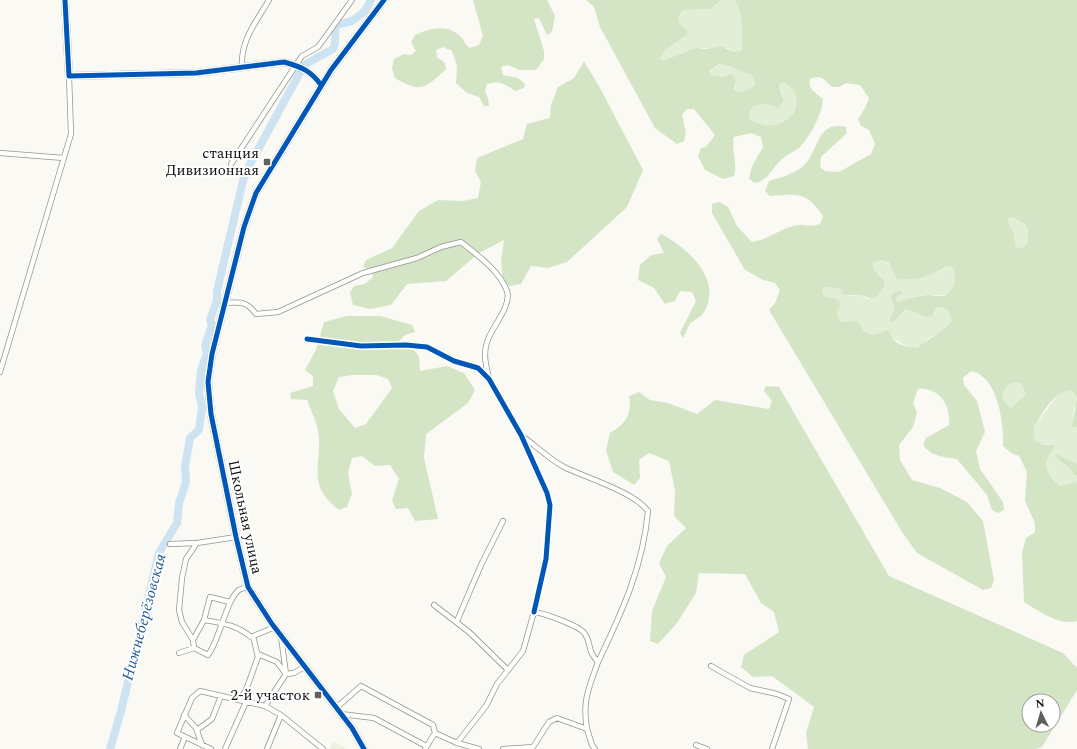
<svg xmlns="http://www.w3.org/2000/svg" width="1077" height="749" font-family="Spectral,serif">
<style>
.green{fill:#e3eed6}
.forest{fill:#d4e5c5;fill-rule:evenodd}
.pitch{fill:#ecf2df}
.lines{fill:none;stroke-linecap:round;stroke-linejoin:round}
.river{stroke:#cde3f1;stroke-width:8}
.street-casing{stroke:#949492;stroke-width:6}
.secondary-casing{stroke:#8b8a88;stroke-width:8}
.street{stroke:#fefefd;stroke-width:4.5}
.secondary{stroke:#f4f3eb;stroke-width:6}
.cycleway-casing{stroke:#fff;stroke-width:8}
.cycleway{stroke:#0057b8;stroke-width:5}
.poi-dot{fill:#61605e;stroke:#fff;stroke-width:1.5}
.labels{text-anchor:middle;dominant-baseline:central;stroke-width:4;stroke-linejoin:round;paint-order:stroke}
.poi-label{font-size:15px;fill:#0e0e0e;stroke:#fff;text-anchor:end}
.street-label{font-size:15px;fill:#0e0e0e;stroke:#fff}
.water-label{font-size:16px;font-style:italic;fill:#245e93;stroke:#fff}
</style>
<rect width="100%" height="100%" fill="#faf9f4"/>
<path class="green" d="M721,0H734C744,12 741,33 742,48L740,51L734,52L728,48H696L667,61H663L660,59L665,50L686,36L685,28L679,25L678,20L683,10L710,9Z
M719,64L726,65L751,75L754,78L755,84L748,90L738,92L733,89L730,74L725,77L711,75L709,72Z
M785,82C815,103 781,140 750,119L749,112L754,106L765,104L773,107L783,94L779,87L780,83Z
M1013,217L1025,224C1029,234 1029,241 1021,250L1016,247L1014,234L1007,223L1008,219Z
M882,260C891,265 899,274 907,280L938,272L947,266L953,267C958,276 954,285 950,293C942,296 938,295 930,295C919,295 908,298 898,302L896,298L897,291L894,302L895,309L890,317L905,309L915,313L932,316L937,307C947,306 950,312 952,321L945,331L928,339L917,349C903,346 901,342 891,337C884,334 875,335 868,335L852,321L842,322L838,318L837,310L840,306L835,298L826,297L821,293L823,288L830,287L840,289L844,295L849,296L859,295L869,299L881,276L873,268V263Z
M1016,382H1021L1026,394L1011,408L1008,406L1002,397C1004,389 1007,384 1016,382Z
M1066,390L1073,391L1077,398L1073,413L1074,428L1077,427V482L1060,486C1047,472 1041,465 1054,449L1048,444L1043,445L1035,440L1034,427L1059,393Z"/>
<path class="forest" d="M473,0H547L555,16L552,32L547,35L539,18L534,19L544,51V59L536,70H519L508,65L501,67L503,75L518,78L525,84L524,88L515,91C505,84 500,80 487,84L485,91L488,98L489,106H484L479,97L467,93L456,83L457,66L452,51L443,47L436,50L437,57L445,63L446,69C425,89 420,93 395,78L392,69L394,59L404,54L411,55L416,51L411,42L415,35C431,28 448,23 462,38C465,42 465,45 470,48L479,45L483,36Z
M586,0H721L710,9L683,10C674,23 680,23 688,32L686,36L665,50L660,59L663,61L696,48L706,49L721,46L734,52L740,51L742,48C741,33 744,12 734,0H1077V427L1074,428L1072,425L1077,398L1073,391C1055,388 1043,413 1034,427L1035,440L1043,445H1054V449C1041,465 1046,472 1060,486L1077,482V621C1059,626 1039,611 1024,602L1022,552L1026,538L1035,532V523L1025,501L1027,472L1019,456L1011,453L1003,446C1004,423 998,376 971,371L963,378L964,385L977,401L985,432L976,451L980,469L1003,502L1004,510L998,513L992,510L987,495L957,459C944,457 932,457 923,445L926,438L949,425C951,405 939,387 918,389L913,403L917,413L913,427L899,445L900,460L912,480L940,488L967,502L983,521L994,580L991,588L983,590L917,553L902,532L769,310L775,303L780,290L775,283L763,280L745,270L712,213V204L719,202L728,207L737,226L752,242C769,240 781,227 799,225C808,224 809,228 820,224L823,216C806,191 798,194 770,196L765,191L769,181C780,178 792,174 801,168C820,154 814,120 846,127L847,133L821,157L820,167L825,171L839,172L871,154L875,144L869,130L861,126L858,119L865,108L869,98L860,85L846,83L839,87H833C823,81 825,74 810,79C807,89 816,93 823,99C823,113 809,138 799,148C793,152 786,155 781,160C770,170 770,180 754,183L749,178L752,166L763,147L761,137L751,133L734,137C731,151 738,163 734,176L723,179L705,170L698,156L701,148L706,147L715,135L694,109H687L682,114L686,133L684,141L677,144L655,128L600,27L594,7ZM719,64L726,65L751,75L754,78L755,84L748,90L738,92L733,89L736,81L733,75L730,74L724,77L711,75L709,71ZM785,83C815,103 781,140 750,119L749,112L754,106L765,104L778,108L784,100L779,87L780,83ZM1013,217L1025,224L1028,231L1027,243L1021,249L1016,247L1014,234L1008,223V219ZM882,260L889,263L897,279C915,281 932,276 947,266L953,267C958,276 954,293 943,296C939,297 933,295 928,295C917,296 908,298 898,302L896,298L902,294V291H897L891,296L895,309L890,317V321L894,322L905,309L926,317L932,316L937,307C947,306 950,312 952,321C942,334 930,337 917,348C906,347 892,344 890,332L887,330C875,336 865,338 860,324L852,321L842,322L838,318L837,310L840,306V302L835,298L826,297L822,293L823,288L830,287L840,289L844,295C849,296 853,294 858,295C864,295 869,299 875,298L884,286V281L873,268V263ZM1016,382L1021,383L1026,394L1011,408L1008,406L1002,397C1004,389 1007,384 1016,382Z
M584,61L600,88L643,170L627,207L567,262L548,268L531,266L521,284L510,286L503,282L501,261L504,240L479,253L446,281L407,284L391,305L370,309L353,305L350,293L354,286L365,284L373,277L372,270L363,267L366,260L392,248L419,211L438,200L463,201L478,198L481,182L475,171L477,158L523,139L527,124L550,118L551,105L558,87L574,78Z
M661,234C688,248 723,279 704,312C701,317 696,319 692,322C688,325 686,333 683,338L680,333L696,301L692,292L680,291L675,301L665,304L654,288L638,280L640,265L651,255L664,253L657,239Z
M347,316H380L412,325L415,332L405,335L393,347H412L419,357L420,371L447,366L464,373L475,390L468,403L426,434L424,458L438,519L415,521L408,508L396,509L392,500L399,479L390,465L375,466L362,456L352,458L348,473L352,494L347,507L339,510C308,485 320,471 319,438C319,426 311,411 307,400L291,399L290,393L313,386V376L305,370L316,350L324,322ZM353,375H376L388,379L392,388L366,424L355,428L339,409L333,391L339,377Z
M766,386L779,387L889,576L1063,653L1077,668V690L1042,747L1036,749H808L806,733L814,707L772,676L753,677L741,667L744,655L779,632L774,612L761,603L745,574L699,573L696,593L677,623L658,644L650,641L652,611L666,577L659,563L667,546L686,528L674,516L675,490L669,461L649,453L639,460L640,478L634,485L613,472L606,450L610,433C625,425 633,413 629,396L639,392L650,400L668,403L697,414L715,400L769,409L772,401L764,391ZM1029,701H1053V725H1029Z
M1056,454L1077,464V475H1074C1070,465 1061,463 1055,456Z"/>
<path class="pitch" d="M333,741L347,749H329Z"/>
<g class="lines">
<path class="river" d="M110,749L121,711L159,553L177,523L179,503L186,482L185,466L190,438L199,430L202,407L199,393L201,370L207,353L205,346L212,325L210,320L217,300V291L243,181L249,166L304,65L333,49C337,41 334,33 336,25L352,21L365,11L371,0"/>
<defs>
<path id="street" d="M242,68C240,41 256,22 269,0
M0,153L64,158
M231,164L296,65L302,56L318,47L352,0
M225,303C241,302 246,301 256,314L278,312L363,273L417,258L441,247L461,242C477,255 499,270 507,291C512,306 491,328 487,342C483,354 486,366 489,378
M307,339L361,346L406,345L427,347L454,361L478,368L489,379L521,435L547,493L550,505L546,559L534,612
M0,372L71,134L69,76
M522,436C536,446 549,459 564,467C587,478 634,492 648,511C643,567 622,612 598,662
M170,544L197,543L236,537
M434,605L469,632L508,670
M204,620C221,623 237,625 251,637L275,627
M457,621L481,565L503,521
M281,636L286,674
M193,640L182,622L179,610L182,578L186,559L197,543
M194,648L193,640L204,620L210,597L230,602
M179,653L194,648L208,655C220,639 226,600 239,590C242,588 246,588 248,587
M258,654L277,662L285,673
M711,666L750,688L777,694L789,699L772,749
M286,674L294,673L304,667
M239,700L246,690L258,657L253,636
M336,708L361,686L433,725L435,733
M341,714L374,718L426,746
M184,715L196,728L202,745
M281,715L323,749
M197,730L212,719L221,696
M457,743L486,706L497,684L523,651L534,612C543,613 581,626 585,634C592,644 586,649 598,662C589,688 582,700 587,729
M696,745L707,749
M180,749L185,737
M211,749L177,733L192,698L200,691L265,706
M225,749L246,702
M267,749L281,715L265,706L286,674
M425,749L435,733L457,743L479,749
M503,749L533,747L549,722L557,718L587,729L592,745L595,749"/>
<path id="secondary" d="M65,0L69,76L196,73L284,62C302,67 311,71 321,85
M364,749L352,728L272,624L248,587L236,537L211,414L208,382L212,354L244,227L256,193L331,70L384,0"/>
</defs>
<use href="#street" class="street-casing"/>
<use href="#secondary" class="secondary-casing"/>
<use href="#street" class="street"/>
<use href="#secondary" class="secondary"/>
<defs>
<path id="cycleway" d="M65,0L69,76L196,73L284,62C302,67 311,71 321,85
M307,339L361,346L406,345L427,347L454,361L478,368L489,379L521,435L547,493L550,505L546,559L534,612
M364,749L352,728L272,624L248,587L236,537L211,414L208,382L212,354L244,227L256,193L331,70L384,0"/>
</defs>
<use href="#cycleway" class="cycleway-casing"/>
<use href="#cycleway" class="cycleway"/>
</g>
<g class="poi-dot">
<rect x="263" y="158" width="8" height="8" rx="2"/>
<rect x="314" y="691" width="8" height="8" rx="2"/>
</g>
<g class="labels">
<g class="poi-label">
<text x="259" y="153">станция<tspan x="259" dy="17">Дивизионная</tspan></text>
<text x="310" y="695">2-й участок</text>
</g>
<g class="street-label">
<text transform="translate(245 517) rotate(78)">Школьная улица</text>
</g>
<g class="water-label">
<text transform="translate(144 617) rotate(-75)">Нижнеберёзовская</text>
</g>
</g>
<g transform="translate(1041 713) rotate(355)"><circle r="19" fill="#ffffff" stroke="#9f9f9f"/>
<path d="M0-3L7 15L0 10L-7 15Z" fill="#61605e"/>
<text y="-6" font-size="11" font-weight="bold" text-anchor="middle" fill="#0e0e0e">N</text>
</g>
</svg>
